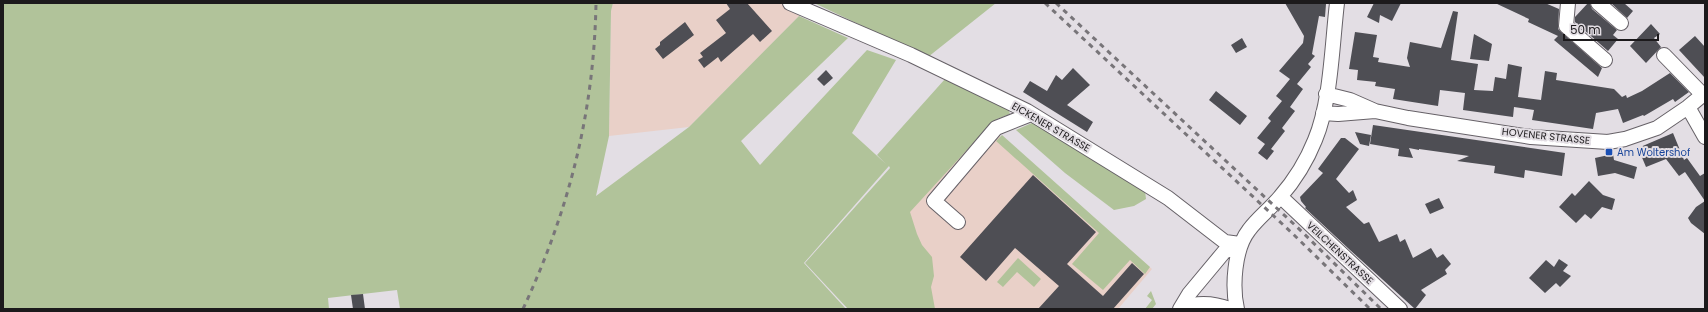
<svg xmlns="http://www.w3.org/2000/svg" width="1708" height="312" font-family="Poppins,sans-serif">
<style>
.commercial{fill:#e9d0c8}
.green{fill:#b1c39a}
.building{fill:#4e4e54}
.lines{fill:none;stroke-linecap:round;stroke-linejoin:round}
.minor-casing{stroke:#666167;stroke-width:16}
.minor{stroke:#fff;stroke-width:14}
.rail{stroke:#787579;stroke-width:3;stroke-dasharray:5 5;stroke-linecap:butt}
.transit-dot{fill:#1a4fb4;stroke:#e3dee4;stroke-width:1.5}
.labels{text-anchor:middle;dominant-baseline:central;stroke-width:4;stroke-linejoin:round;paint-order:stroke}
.street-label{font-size:10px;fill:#1c1a1c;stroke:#e3dee4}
.transit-label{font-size:10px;fill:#164399;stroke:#e3dee4;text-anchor:start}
</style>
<rect width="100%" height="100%" fill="#e3dee4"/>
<path class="commercial" d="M613,3H812L689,127L609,136L611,11Z
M987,125L1152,269L1118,309H860L836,273Z"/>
<path class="green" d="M3,3H613L611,11L609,136L596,196L689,127L799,16L848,38L741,141L760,165L867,50L896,60L852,133L886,164L877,155L945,79L1002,105L1008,108L1010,114L997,119L988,127L910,212L917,234L922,245L932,257L934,276L931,287L935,309H848L805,263L890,168L889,166L804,263L846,309H400L397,290L328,298L329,309H3Z
M814,3H996L928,57Z
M1034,122L1145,191L1146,199L1134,206L1114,210L1065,173L1016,130Z
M1002,135L1150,267L1145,274L1130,260L1103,290L1072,264L1099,233L996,141Z
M1018,258L1041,279L1034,287L1017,272L1003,287L997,282Z
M1151,291L1156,304L1152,309H1145L1152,300L1147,296Z"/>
<path class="building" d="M726,3H747L772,31L760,42L753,34L721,62L718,57L704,68L698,60L703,57L700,53L726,33L716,20L730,9Z
M1285,3L1326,4L1325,17L1319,16L1312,54L1315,56L1308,64L1311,67L1297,84L1303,89L1290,107L1295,111L1282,128L1285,131L1271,149L1274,151L1267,160L1258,153L1265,144L1257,138L1271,121L1268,118L1282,101L1276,96L1290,79L1279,71L1303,43L1304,36Z
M1374,3H1401L1392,21L1380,15L1379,23L1367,17Z
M1495,3H1545L1559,9L1558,29L1602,68L1598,77L1554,40L1558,36L1528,22L1529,19Z
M1588,3H1590L1592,9L1617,30L1613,35L1618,39L1608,51L1575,22V17Z
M1611,3H1624L1633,11L1627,18Z
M1453,11L1458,12L1451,60L1478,64L1474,90L1493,91L1495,77L1506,79L1508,64L1522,67L1518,97L1541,100L1545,71L1557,73L1556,80L1614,89L1622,97L1626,95L1627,98L1642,91L1670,73L1689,92L1675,102L1673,99L1644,116L1643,115L1623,123L1618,109L1596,113L1593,129L1532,120L1534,110L1514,107L1513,117L1463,110L1465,93L1440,90L1438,106L1393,99L1395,89L1375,86L1376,82L1357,80L1358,70L1349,69L1355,32L1377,35L1373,57L1379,58L1378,62L1410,67L1407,58L1410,42L1441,48Z
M685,22L694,35L663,59L655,49L660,45V42Z
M1651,24L1660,34L1654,38L1661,47L1646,63L1630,46Z
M1474,34L1492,44L1489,61L1470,59Z
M1695,36L1705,47V78L1679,50Z
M1242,38L1247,47L1236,53L1231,45Z
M1073,68L1090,85L1067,105L1093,122L1087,132L1023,92L1030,81L1047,91L1056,75L1062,80Z
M826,70L833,78L824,86L817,79Z
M1216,91L1247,116L1240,125L1209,100Z
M1373,125L1565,153L1562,176L1525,170L1524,178L1494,173L1495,166L1457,161L1469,156L1419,149V150L1409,148L1413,158L1398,156L1399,149L1370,144Z
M1355,132L1371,135L1369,146L1360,144Z
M1673,133L1684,160L1687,158L1700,176L1705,173V234L1691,223L1688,218L1696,207L1705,201L1685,172L1679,176L1666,159L1646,167L1638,148Z
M1341,138H1345L1359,149L1336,179L1349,193L1353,190L1357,200L1346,207L1364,224L1369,222L1379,242L1397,234L1400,242L1405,239L1413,258L1431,248L1437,258L1443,254L1451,264L1445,270L1447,274L1421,290L1426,295L1415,309L1350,250L1305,208L1306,207L1301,201L1300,197L1323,173L1318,169Z
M1613,154L1614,160L1637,167L1634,179L1615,173L1598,176L1595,158Z
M1033,175L1096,232L1067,264L1103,296L1132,263L1144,274L1113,309H1038L1059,286L1015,248L986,281L960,257Z
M1589,181L1603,195L1615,199L1612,210L1602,207L1591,219L1585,214L1576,223L1559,207L1572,193L1575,196Z
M1439,198L1444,208L1430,214L1425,204Z
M1559,259L1568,265L1563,271L1571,276L1560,287L1556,283L1545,293L1529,278L1546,260L1554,267Z
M363,294L365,309H353L351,295Z"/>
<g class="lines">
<defs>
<path id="minor" d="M790,3L911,55L1027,111L1168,198L1225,242L1240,244
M1568,3L1566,26L1605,60
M1598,3L1621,23
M1664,55L1703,95
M1326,94L1350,100L1375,111L1408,118L1531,137L1608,142L1625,139L1657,128L1688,107L1705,93
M1688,107L1705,137
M1323,113L1338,114L1375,111
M1281,197L1400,309
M958,222L934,201L996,128L1031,114
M1181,308C1197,302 1214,303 1230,309
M1180,309L1189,294L1224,252L1240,244
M1237,309C1232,287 1234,249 1249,230C1258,218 1270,209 1280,197C1294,181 1307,160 1315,140C1331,102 1332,45 1337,3"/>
</defs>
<use href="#minor" class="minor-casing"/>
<use href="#minor" class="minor"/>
<path class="rail" d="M1045,3L1292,233L1370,309
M1056,3L1297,227L1381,309
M523,309C569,210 594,113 596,3"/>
</g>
<rect class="transit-dot" x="1605" y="148" width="8" height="8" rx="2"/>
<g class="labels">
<g class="street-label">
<text transform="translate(1051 127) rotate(30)">EICKENER STRASSE</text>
<text transform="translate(1546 136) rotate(6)">HOVENER STRASSE</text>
<text transform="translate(1340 253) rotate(43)">VEILCHENSTRASSE</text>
</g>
<g class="transit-label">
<text x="1617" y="152">Am Woltershof</text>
</g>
</g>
<rect width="1708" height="312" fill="none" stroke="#1c1a1c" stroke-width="8"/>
<path d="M1564 34v6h94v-6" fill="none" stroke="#1c1a1c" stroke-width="2"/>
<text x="1570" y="34" font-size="12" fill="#1c1a1c" stroke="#e3dee4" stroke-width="3" paint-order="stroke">50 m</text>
</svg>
